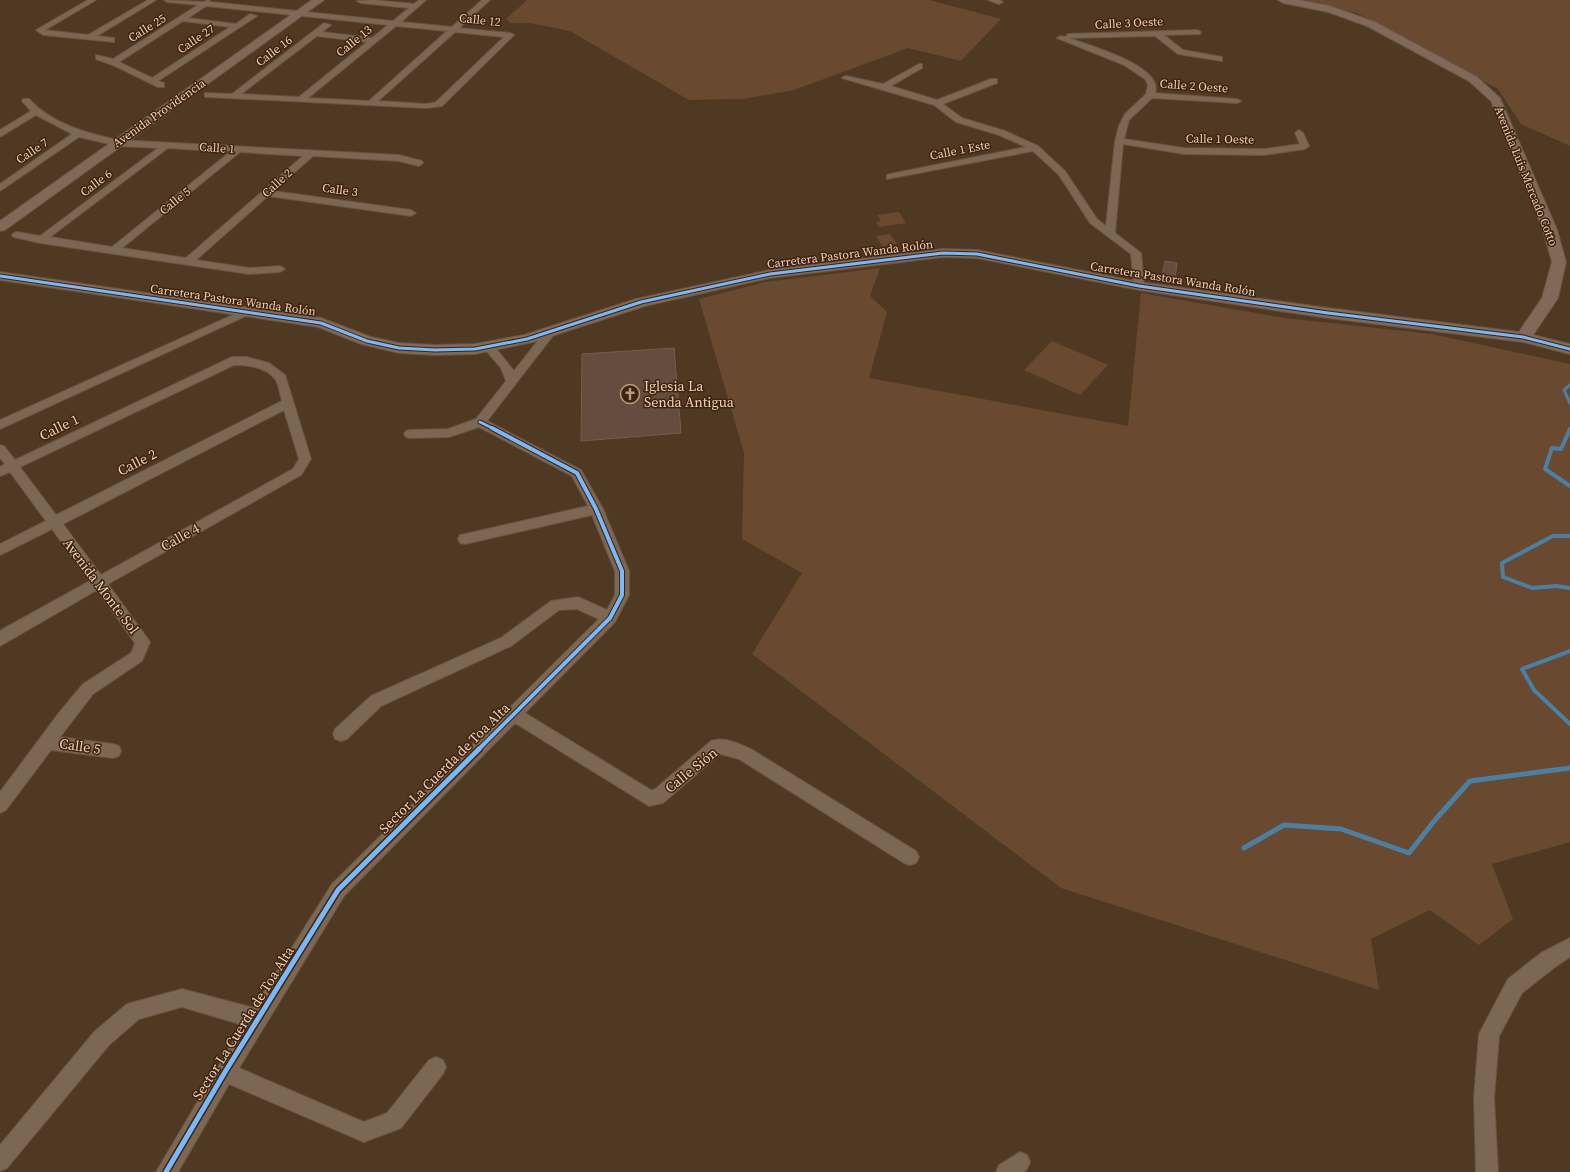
<svg xmlns="http://www.w3.org/2000/svg" width="1570" height="1172" font-family="'Source Serif 4',serif">
<style>
.green{fill:#694930}
.lines{fill:none;stroke-linecap:round;stroke-linejoin:round}
.stream-far2{stroke:#4b80a2;stroke-width:3}
.stream-far1{stroke:#4b80a2;stroke-width:4}
.stream{stroke:#4b80a2;stroke-width:5}
.building{fill:#644d3e;stroke:#765d4e}
.street-casing{stroke:#685443;stroke-width:2}
.secondary-casing{stroke:#685443;stroke-width:2}
.street{fill:#7c6754;fill-rule:evenodd}
.secondary{fill:#806959;fill-rule:evenodd}
.cycleway-far2-casing{stroke:#3d240f;stroke-width:5}
.cycleway-far1-casing{stroke:#3d240f;stroke-width:6}
.cycleway-casing{stroke:#3d240f;stroke-width:8}
.cycleway-far2{stroke:#7ab7fb;stroke-width:3}
.cycleway-far1{stroke:#7ab7fb;stroke-width:4}
.cycleway{stroke:#7ab7fb;stroke-width:5}
.labels{text-anchor:middle;dominant-baseline:central;stroke-width:3;stroke-linejoin:round;paint-order:stroke}
.far-street-label{font-size:12px;fill:#f2d0b7;stroke:#3d240f}
.poi-label{font-size:14px;fill:#f2d0b7;stroke:#3d240f;text-anchor:start}
.street-label{font-size:14px;fill:#f2d0b7;stroke:#3d240f}
</style>
<rect width="100%" height="100%" fill="#503923"/>
<path class="green" d="M527,0H929L1001,19L961,61L908,48L794,90L743,99L689,100L570,31L530,23H510L506,19Z
M1295,0H1570V146L1521,124L1498,89L1357,13Z
M899,212L906,223L879,227L876,222L881,221L877,215Z
M890,234L897,244L882,246L876,236Z
M880,268L870,296L887,312L869,378L1128,426L1141,293L1285,318L1432,334L1570,364V842L1492,864L1513,919L1479,945L1430,910L1371,939L1379,990L1061,888L752,654L802,573L742,539L744,453L699,299L765,282Z
M1052,341L1108,365L1080,395L1024,370Z"/>
<g class="lines">
<path class="stream-far2" d="M1570,385L1564,390L1570,403"/>
<path class="stream-far1" d="M1570,429L1561,449L1552,448L1545,469L1570,486
M1570,536H1553L1502,563L1503,577L1532,588L1556,586L1570,588
M1570,651L1522,669L1534,690L1570,724"/>
<path class="stream" d="M1244,848L1284,825L1341,829L1409,853L1435,820L1470,781L1570,768"/>
</g>
<path class="building" d="M1165,261L1177,263L1175,278L1162,275Z
M674,348L681,433L581,441L582,354Z"/>
<g class="lines">
<defs>
<path id="street" d="M88,0H96L45,30L88,35L148,0H156L97,36L114,38V42L43,35L36,30Z
M164,0L204,2L208,0L211,2L393,21L409,8L361,3L357,1L373,0L414,4L419,0H426L401,22L452,27L482,0H490L459,28L510,33L514,35L442,106L426,108L208,97H205V93L232,94L324,23L331,25L322,32L372,38L388,25L206,6L188,18L236,24L250,14L257,16L158,81L164,83V87H158L115,66L96,59V55L113,59L198,5L167,2ZM183,21L230,27L152,78L119,62ZM396,26L447,31L369,101L308,98ZM455,32L504,37L436,102L426,104L378,101ZM317,36L367,42L299,97L241,94Z
M988,0H999L1003,2L999,4Z
M1197,30L1201,32L1200,34L1164,35L1183,50L1222,57V61L1178,54L1155,36L1069,38C1087,45 1165,66 1155,93L1237,99L1241,101L1237,103L1152,98L1129,120L1124,139L1184,148L1264,149L1300,144L1295,133L1299,130L1303,133L1309,146L1305,149L1264,155L1184,154L1123,144L1115,233L1141,253L1144,286L1139,289L1134,286L1131,254L1090,223L1059,175L1033,151L887,179V175L890,174L1026,147L999,135L956,122L934,105L842,78L846,76L883,84L919,64H922V68L891,86L937,100L991,79H997V83L943,104L962,118L1005,131L1038,146L1065,171L1097,219L1106,226L1115,141L1119,126L1125,114L1146,94L1148,85L1145,79L1124,65L1057,38L1061,36L1065,37L1068,34Z
M23,99H29C52,124 86,133 118,140L399,155L422,161L423,163L419,166L399,161L313,156L273,191L411,210L416,213L411,216L268,196L196,260L249,268L280,266L285,269L280,272L249,274L40,243L14,237L12,235L14,233L17,232L40,236L158,148L118,146L79,137L0,191V184L72,134L36,115L0,137V130L31,111L22,101ZM168,148L230,152L112,247L50,237ZM240,152L303,156L186,258L122,248Z
M246,309L251,312L250,314L0,429V420Z
M551,328L556,331L555,333L487,421L581,470L603,509L629,571V595L615,622L525,713L651,790H654L711,741C724,736 739,744 751,749L916,851L919,857L916,863L910,865L904,863L739,759L720,754L663,803L649,806L515,723L344,896L239,1068L364,1122L387,1113L429,1060L436,1057L443,1060L446,1067L443,1074L401,1128L364,1142L229,1084L178,1172H156L243,1025L182,1007L139,1019L109,1045L7,1168L0,1171V1145L95,1031L127,1004L182,989L254,1008L332,884L599,619L577,609L559,610L511,646L381,706L347,739L341,741L335,739L333,734L335,729L371,696L501,638L551,601L578,597L607,610L615,595V571L592,515L465,544L460,543L458,539L460,535L465,534L588,506L572,476L479,427L449,437L410,438L406,437L404,434L406,431L410,430L448,429L476,419L506,381L501,368L484,348L486,346H494L514,371L547,329Z
M232,357H246L269,363L285,375L311,459L301,475L108,584L150,642L142,661L93,694L60,737L113,744L119,746L121,751L119,756L113,758L51,750L6,810L0,813V792L58,714L83,684L131,653L135,643L97,590L0,646V631L3,629L90,581L52,529L0,555V544L46,521L10,472L0,476V467L5,464L0,458V445L4,446L15,460ZM234,365C248,365 266,367 275,379C279,384 280,395 282,401L56,515L20,467ZM284,410L299,459L293,469L101,575L63,524Z
M1570,938V957L1555,967L1522,993L1499,1036L1494,1098L1498,1172H1476L1474,1098L1479,1034L1508,979L1541,953Z
M1020,1152L1027,1155L1030,1162L1027,1169L1024,1172H996L999,1165Z"/>
<path id="secondary" d="M312,0H324L5,230L0,231V221Z
M1278,0H1299L1330,6L1375,22L1477,77L1500,98L1557,230L1566,262L1558,298L1533,335L1570,344V354L1523,342L1328,318L1139,290L977,258L943,257L770,278L645,306L533,342L475,354L435,355L399,353L361,344L318,327L0,280V272L321,318L371,337L399,343L435,345L475,344L524,335L636,299L770,270L943,249L977,250L1139,282L1328,308L1519,332L1542,298L1552,262L1543,230L1491,101L1469,81L1367,26L1328,12L1283,3Z"/>
</defs>
<use href="#street" class="street-casing"/>
<use href="#secondary" class="secondary-casing"/>
<use href="#street" class="street"/>
<use href="#secondary" class="secondary"/>
<defs>
<path id="cycleway-far2" d="M0,276L321,323L367,341L399,348L435,350L475,349L527,339L641,302L770,274L943,253L977,254L1139,286L1328,313L1523,337L1570,349
M480,422L494,429"/>
<path id="cycleway-far1" d="M478,750L610,618L622,595V571L596,509L577,473L492,428"/>
<path id="cycleway" d="M166,1172L225,1072L338,890L479,749"/>
</defs>
<use href="#cycleway-far2" class="cycleway-far2-casing"/>
<use href="#cycleway-far1" class="cycleway-far1-casing"/>
<use href="#cycleway" class="cycleway-casing"/>
<use href="#cycleway-far2" class="cycleway-far2"/>
<use href="#cycleway-far1" class="cycleway-far1"/>
<use href="#cycleway" class="cycleway"/>
</g>
<defs>
<symbol id="church-ring" viewBox="-11 -11 22 22"><circle r="9.5" fill="#3d240f" stroke="#b99b83" stroke-width="1.5"/><path d="M-1.2-6h2.4v3.5h3.3v2.4h-3.3V6h-2.4V-.1h-3.3v-2.4h3.3Z" fill="#b99b83"/></symbol>
</defs>
<g fill-rule="evenodd">
<use href="#church-ring" x="619" y="383" width="22" height="22"/>
</g>
<g class="labels">
<g class="far-street-label">
<text transform="translate(480 20) rotate(6)">Calle 12</text>
<text transform="translate(1129 23) rotate(-3)">Calle 3 Oeste</text>
<text transform="translate(147 28) rotate(-32)">Calle 25</text>
<text transform="translate(196 39) rotate(-34)">Calle 27</text>
<text transform="translate(354 41) rotate(-39)">Calle 13</text>
<text transform="translate(274 51) rotate(-37)">Calle 16</text>
<text transform="translate(1194 86) rotate(4)">Calle 2 Oeste</text>
<text transform="translate(159 113) rotate(-35)">Avenida Providencia</text>
<text transform="translate(1220 139) rotate(1)">Calle 1 Oeste</text>
<text transform="translate(217 148) rotate(4)">Calle 1</text>
<text transform="translate(960 150) rotate(-11)">Calle 1 Este</text>
<text transform="translate(32 151) rotate(-34)">Calle 7</text>
<text transform="translate(1526 176) rotate(68)">Avenida Luis Mercado Cotto</text>
<text transform="translate(96 183) rotate(-37)">Calle 6</text>
<text transform="translate(277 183) rotate(-42)">Calle 2</text>
<text transform="translate(340 190) rotate(8)">Calle 3</text>
<text transform="translate(175 201) rotate(-39)">Calle 5</text>
<text transform="translate(850 254) rotate(-7)">Carretera Pastora Wanda Rolón</text>
<text transform="translate(1173 279) rotate(9)">Carretera Pastora Wanda Rolón</text>
<text transform="translate(233 300) rotate(8)">Carretera Pastora Wanda Rolón</text>
</g>
<g class="poi-label">
<text x="644" y="386">Iglesia La<tspan x="644" dy="16">Senda Antigua</tspan></text>
</g>
<g class="street-label">
<text transform="translate(59 427) rotate(-26)">Calle 1</text>
<text transform="translate(137 462) rotate(-27)">Calle 2</text>
<text transform="translate(180 537) rotate(-29)">Calle 4</text>
<text transform="translate(101 586) rotate(53)">Avenida Monte Sol</text>
<text transform="translate(80 746) rotate(8)">Calle 5</text>
<text transform="translate(444 768) rotate(-45)">Sector La Cuerda de Toa Alta</text>
<text transform="translate(691 770) rotate(-39)">Calle Sión</text>
<text transform="translate(243 1023) rotate(-58)">Sector La Cuerda de Toa Alta</text>
</g>
</g>
</svg>
